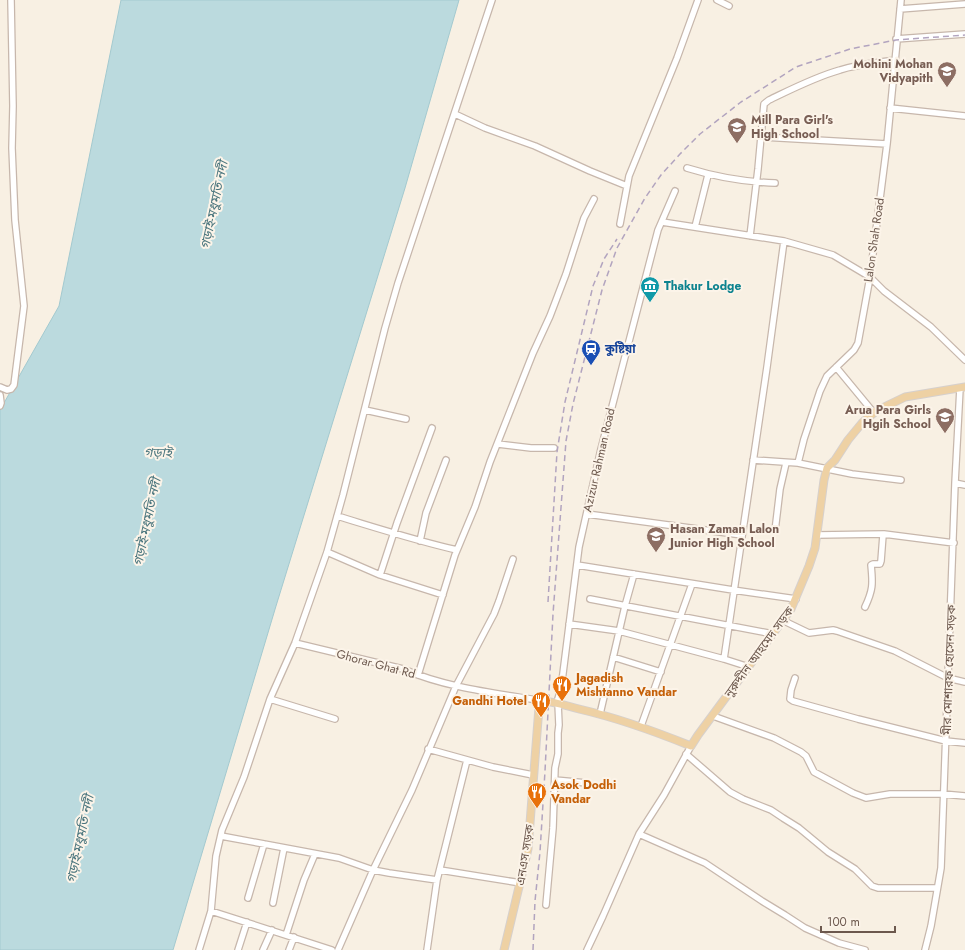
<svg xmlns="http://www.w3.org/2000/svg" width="965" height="950" font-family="Jost,'Noto Sans Bengali',sans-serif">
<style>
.water{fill:#bbdade;stroke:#a3c9cf}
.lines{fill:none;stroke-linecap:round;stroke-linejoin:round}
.minor-casing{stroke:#c7b7ac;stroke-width:8}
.major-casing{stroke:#d6d0cd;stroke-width:9}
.minor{stroke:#fff;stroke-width:5.5}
.major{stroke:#eed1a4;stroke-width:7}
.rail{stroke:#b2a4bf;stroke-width:1.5;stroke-dasharray:6 4;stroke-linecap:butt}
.labels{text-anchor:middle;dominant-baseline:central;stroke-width:4;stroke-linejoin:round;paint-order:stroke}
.education-label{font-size:12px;font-weight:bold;fill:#785e54;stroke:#fcf4e9;text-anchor:end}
.street-label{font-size:12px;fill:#6c584d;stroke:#fcf4e9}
.culture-label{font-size:12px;font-weight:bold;fill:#0d838f;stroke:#fcf4e9;text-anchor:start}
.transit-label{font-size:12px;font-weight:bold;fill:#164399;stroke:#fcf4e9;text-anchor:start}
.food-label{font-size:12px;font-weight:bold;fill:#c56008;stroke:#fcf4e9;text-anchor:start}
.water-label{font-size:13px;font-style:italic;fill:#4a757d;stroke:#fcf4e9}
</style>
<rect width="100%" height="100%" fill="#f8f0e3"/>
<path class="water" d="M121,0H459L405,188L276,606L173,950H0V410L59,306Z"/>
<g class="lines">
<defs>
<path id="minor" d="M717,0L729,6
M900,9L965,4
M896,39L965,34
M890,108L965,116
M455,114L485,128L535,146L590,171L627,186
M761,137L887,144
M687,168C716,177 745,182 775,183
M662,222L784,241L833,255L870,277L884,291L931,327L965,360
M620,224L629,176L677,58L698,0
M695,227L708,175
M750,236L758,169L764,104L769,100C792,89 815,77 840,70C858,64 876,63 895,60
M836,367L874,413
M0,387L7,390L11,389L14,385L24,306L15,220L12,148L13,106L11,0
M0,395L1,403L0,406
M365,410L406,419
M498,444L531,448H554
M753,460L798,463L852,474L901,480
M798,463L804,439L820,391L827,376L854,350L858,343L870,277L887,144L901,0
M955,483L965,485
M587,514L742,535
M337,516C377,528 417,541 457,550
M775,531L780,489L786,463
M817,535L884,534L954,543
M420,541L426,513L446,460
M327,552L380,575L443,595
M577,565L733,590L796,599
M380,575L397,523L432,428
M590,599L773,634
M865,607C873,590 873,584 871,565L873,564H880L881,561L883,535
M782,620L809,633L833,630L837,631L895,651L948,678L965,682
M569,624L619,631L724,659L749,667
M295,643L403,669C447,688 495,693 543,701
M613,657L661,672
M724,659L767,367L784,241
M418,675L455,555L475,507L490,462L533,353L550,316L566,274L584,218L594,199
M795,678L791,690L790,699L793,701L858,719L946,741L965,743
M270,699L335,719
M557,702L561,689L579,547L601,449L658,230L675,191
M600,714L625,606L634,574
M713,716L774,738L801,752L806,756L814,772L853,793L866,798L890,794H943L965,796
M641,726L692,584
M428,749L493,767L533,775
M686,754L730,792L743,799L771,810L783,818L799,828L828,852L855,869L872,886L878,888H937
M555,780L587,783
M639,834L705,863L762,901L785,915L805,928L839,943L865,950
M221,836L339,858L373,870L389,873L437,880
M440,870L521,883
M248,898L264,844
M273,903L284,848
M546,905L553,828L555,768L558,754V733L559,725L558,703
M211,911L332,950
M286,935L304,880L315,854
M199,950L211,911L216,856L222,830L244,777L270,699L295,643L327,552L343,495L385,328L398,283L492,0
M238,950L247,922
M263,950L272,930
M289,950L294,937
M338,950L373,870L412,790L456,686L494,614L499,601L513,559
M427,950L437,880L467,760
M587,950L603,916L639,834L664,795L691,746
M925,950L931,926L941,868L955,483L960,388"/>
<path id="major" d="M504,950L528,849L539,707L543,701C556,702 567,706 579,709C618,718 654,731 691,746L698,735L791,609L809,566L815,548L824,480L827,468L835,460L848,440L862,423L876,411L905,397L965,387"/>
</defs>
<use href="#minor" class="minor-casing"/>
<use href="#major" class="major-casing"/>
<use href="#minor" class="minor"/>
<use href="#major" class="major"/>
<path class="rail" d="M548,602L557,452L565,402L593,286L604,259L617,239
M533,950L535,901L540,852L545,771L553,614L566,441L573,404L602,290L617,248L645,198L661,175L680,154L700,134L741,102L796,67L850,49L896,40L965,35"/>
</g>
<defs>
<symbol id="school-pin" viewBox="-11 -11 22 30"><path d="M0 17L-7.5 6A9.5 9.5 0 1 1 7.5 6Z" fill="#8d6e63" stroke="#fcf4e9"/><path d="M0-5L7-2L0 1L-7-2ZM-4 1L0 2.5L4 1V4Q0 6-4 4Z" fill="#fff"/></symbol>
<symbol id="museum-pin" viewBox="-11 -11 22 30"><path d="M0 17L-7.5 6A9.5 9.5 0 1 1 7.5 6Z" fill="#0f9aa8" stroke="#fcf4e9"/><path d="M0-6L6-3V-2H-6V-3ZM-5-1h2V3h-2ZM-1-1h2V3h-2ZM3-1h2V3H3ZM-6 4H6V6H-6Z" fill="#fff"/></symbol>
<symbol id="station-pin" viewBox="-11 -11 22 30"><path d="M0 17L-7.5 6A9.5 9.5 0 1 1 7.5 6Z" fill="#1a4fb4" stroke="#fcf4e9"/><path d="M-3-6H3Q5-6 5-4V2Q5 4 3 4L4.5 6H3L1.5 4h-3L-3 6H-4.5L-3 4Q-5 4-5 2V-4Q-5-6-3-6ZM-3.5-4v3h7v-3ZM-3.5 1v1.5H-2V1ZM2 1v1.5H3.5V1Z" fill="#fff"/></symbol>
<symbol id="restaurant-pin" viewBox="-11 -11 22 30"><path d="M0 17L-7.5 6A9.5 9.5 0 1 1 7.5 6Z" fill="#e8710a" stroke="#fcf4e9"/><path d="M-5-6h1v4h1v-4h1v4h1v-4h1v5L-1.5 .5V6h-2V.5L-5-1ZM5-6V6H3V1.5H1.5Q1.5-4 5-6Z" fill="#fff"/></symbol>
</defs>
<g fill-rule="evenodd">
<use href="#school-pin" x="936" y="60" width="22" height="30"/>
<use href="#school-pin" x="726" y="116" width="22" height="30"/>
<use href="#museum-pin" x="639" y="275" width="22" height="30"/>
<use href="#station-pin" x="580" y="338" width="22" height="30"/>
<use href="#school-pin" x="934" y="406" width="22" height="30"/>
<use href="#school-pin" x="645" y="525" width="22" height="30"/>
<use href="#restaurant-pin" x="551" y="674" width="22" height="30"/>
<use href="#restaurant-pin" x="530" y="690" width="22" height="30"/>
<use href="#restaurant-pin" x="526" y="781" width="22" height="30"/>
</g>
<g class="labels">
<g class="education-label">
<text x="933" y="64">Mohini Mohan<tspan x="933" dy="14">Vidyapith</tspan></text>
<text x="751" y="120" text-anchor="start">Mill Para Girl's<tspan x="751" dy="14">High School</tspan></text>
<text x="931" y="410">Arua Para Girls<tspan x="931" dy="14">Hgih School</tspan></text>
<text x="670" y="529" text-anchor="start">Hasan Zaman Lalon<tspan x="670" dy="14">Junior High School</tspan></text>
</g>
<g class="street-label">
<text transform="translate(874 240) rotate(-82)">Lalon Shah Road</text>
<text transform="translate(599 460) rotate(-77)">Azizur Rahman Road</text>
<text transform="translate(759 652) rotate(-54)">নুরুদ্দীন আহমেদ সড়ক</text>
<text transform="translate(376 664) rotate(15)">Ghorar Ghat Rd</text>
<text transform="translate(949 670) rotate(-88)">মীর মোশারফ হোসেন সড়ক</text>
<text transform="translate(525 855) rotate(-81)">এনএস সড়ক</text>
</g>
<g class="culture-label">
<text x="664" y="286">Thakur Lodge</text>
</g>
<g class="transit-label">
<text x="605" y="349">কুষ্টিয়া</text>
</g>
<g class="food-label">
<text x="576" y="678">Jagadish<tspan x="576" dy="14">Mishtanno Vandar</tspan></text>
<text x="527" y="701" text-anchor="end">Gandhi Hotel</text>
<text x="551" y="785">Asok Dodhi<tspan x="551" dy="14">Vandar</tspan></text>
</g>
<g class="water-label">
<text transform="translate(214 205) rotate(-78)">গড়াই-মধুমতি নদী</text>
<text x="158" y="452">গড়াই</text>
<text transform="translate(147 522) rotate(-78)">গড়াই-মধুমতি নদী</text>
<text transform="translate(80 839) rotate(-78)">গড়াই-মধুমতি নদী</text>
</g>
</g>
<path d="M821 926v6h74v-6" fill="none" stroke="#6c584d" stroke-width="2"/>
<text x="827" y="926" font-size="12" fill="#6c584d" stroke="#fcf4e9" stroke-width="3" paint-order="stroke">100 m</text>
</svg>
